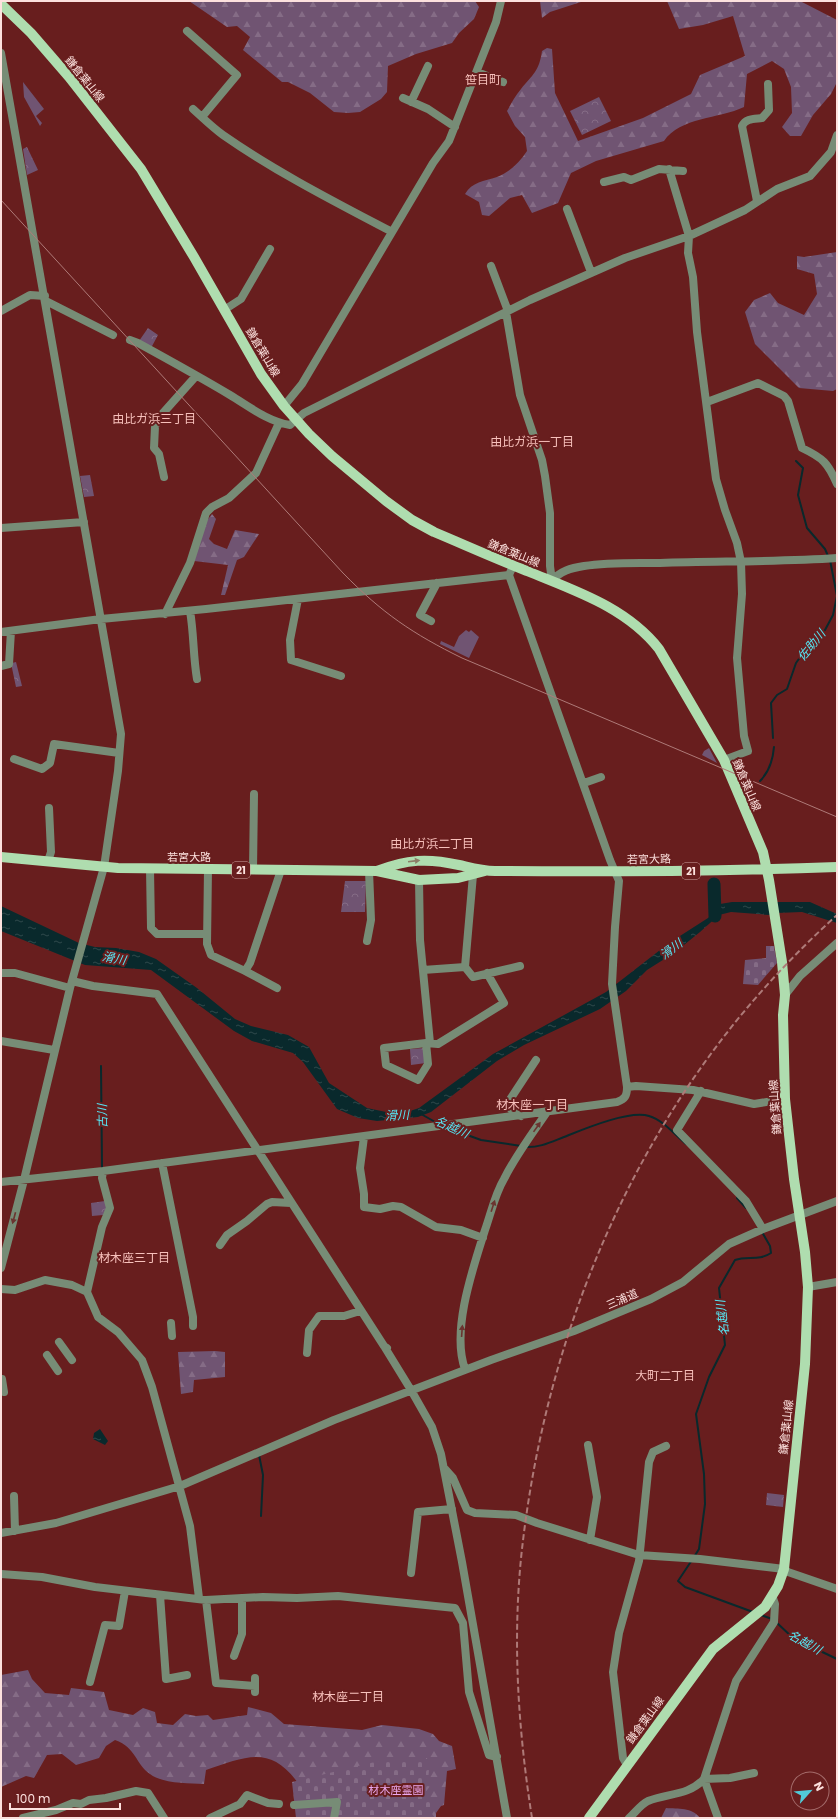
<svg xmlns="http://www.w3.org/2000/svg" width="838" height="1819" font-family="Poppins,'Noto Sans JP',sans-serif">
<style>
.green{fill:#705472}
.forest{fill:url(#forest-firs)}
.cemetery{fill:url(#cemetery-stones)}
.park{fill:url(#park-crowns)}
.water{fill:url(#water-ripples)}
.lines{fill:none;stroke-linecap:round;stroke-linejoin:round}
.stream{stroke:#09292c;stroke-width:2}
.river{stroke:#09292c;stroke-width:13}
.minor{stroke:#778c76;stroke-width:8}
.major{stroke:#afddaf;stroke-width:10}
.tram{stroke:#ae7a78;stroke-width:1}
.rail{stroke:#ae7a78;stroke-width:2;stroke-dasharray:6 3;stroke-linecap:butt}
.oneway{fill:#8c7e66}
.oneway2{fill:#6b3430}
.labels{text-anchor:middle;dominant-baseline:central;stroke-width:4;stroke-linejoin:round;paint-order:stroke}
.shield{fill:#681e1e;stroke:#d0a6a4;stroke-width:1}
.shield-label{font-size:10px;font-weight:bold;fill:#fde1de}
.street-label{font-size:11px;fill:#fde1de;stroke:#681e1e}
.park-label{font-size:11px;fill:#eaa7ee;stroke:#681e1e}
.neighbourhood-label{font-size:12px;fill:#f7c0bb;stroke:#681e1e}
.water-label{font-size:12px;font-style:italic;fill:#56e6f4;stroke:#681e1e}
</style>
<defs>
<pattern id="forest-firs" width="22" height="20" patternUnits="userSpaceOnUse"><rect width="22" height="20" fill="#705472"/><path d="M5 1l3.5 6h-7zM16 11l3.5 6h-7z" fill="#856c86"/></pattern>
<pattern id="cemetery-stones" width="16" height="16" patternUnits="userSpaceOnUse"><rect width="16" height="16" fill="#705472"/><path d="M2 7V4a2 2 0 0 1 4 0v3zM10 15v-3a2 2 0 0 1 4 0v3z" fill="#856c86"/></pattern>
<pattern id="park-crowns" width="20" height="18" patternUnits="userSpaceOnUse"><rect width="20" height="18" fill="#705472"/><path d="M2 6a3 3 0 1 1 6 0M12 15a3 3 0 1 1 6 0" fill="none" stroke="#856c86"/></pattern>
<pattern id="water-ripples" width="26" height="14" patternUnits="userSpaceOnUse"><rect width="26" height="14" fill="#09292c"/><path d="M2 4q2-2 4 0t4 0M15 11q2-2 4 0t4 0" fill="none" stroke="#2e484a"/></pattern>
</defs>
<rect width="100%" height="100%" fill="#681e1e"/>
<path class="green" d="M23,82L44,109L36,116L42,123L40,126L24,97Z
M466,630L469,632L471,630L479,637L469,658L440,644L441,641L454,647L459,636Z
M709,748L717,763L702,755L704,751Z"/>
<path class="forest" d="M189,1H475L479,7L474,19L459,33L452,43L416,54L388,66L387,92L381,99L360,112L348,113L334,112L310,93L288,82H282L243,50L250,37L237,26L227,27Z
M540,1H584L550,12L542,18Z
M667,1H800L837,20V82L831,94L813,115L801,136H790L782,127L792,113L791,87L784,69L772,61L747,74L744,107C719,119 680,117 664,141L596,161L571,173L558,203L532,213L522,195L510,198L489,216L482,215L479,202L465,194C472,182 484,181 497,177C510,172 519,163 527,151L525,137L515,126L507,111C511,104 515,96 521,89C533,74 539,72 542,51L547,48L552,49L555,93L578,141L643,118L691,94L700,75L745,56L733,16L703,25L679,29Z
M837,252V389L833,391L799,388L755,344L745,312L754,300L770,293L778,303L804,315L817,294L814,274L797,269V256L804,257Z
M212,514L216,519L209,539L214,544L227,549L235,530L259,534L244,557L237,560L225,595H221L228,565L194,561L205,523Z
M215,1351L225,1352V1377L194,1380L193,1392L181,1394L178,1352Z
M28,1670L32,1679L45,1693L69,1695L71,1688L104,1692L109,1710L133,1715L143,1708L155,1712L157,1723L173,1725L185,1714L196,1716L208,1715L213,1720L247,1715L248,1707L271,1713L284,1724L362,1730L382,1725L419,1729L433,1734L439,1741L452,1746L456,1769L447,1771L444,1805L441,1806L436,1813V1818H412L428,1781V1769L298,1783C270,1744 245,1757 206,1770L204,1784C188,1783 163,1784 150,1774C135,1764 137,1748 115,1740L106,1746L99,1758L76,1765L62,1754L47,1755L34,1778L26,1776L1,1787V1675Z
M666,1808C678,1809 692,1807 700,1818H661Z"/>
<path class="cemetery" d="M766,946H774L777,963L758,985L743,984L745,960L766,958Z
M427,1758L429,1770L428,1780L431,1785L424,1794L435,1802L430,1811L435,1818H296L292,1782L383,1760L384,1762Z"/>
<path class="park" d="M599,97L611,121L582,135L570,111Z
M27,147L38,170L27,175L23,149Z
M148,328L158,335L151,348L139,341Z
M90,475L94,496L84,497L80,476Z
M16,662L22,686L16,687L12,668V663Z
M345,881H366L365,912H341Z
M424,1048L426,1063L411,1065L410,1049Z
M105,1201L107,1208L103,1215L92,1216L91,1203Z
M767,1493L784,1495L783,1507L766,1505Z"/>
<path class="water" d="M732,902H810L837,914V923L802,912L777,913L769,915L731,912L719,915L700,932L674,953L647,970L626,991L600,1009L524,1045L497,1061L431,1112L418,1117L377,1121L358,1118L337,1109L303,1062L293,1053L252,1041L234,1031L151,970L85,965L1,931V906L79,943L95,947L116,948L139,952L156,959L197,988L235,1019L251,1026L288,1035L309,1047L329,1083L367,1108L391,1113L407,1112L419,1108L493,1054L606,992L669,943L708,918L720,904Z
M100,1429L108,1441L105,1445L93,1439L94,1433Z"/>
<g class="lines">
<path class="stream" d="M796,461L803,468L798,495L807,528L825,549L828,556
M773,738L771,703L777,695L787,689L796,663L813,639L825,630L833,615L837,596L830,560
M760,781C769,772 773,759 774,747
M101,1066L102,1167
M421,1114L437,1123
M448,1128L481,1140L521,1146
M525,1147C539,1148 551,1142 564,1137C584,1129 629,1110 649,1116C663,1120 675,1135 686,1144
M737,1198L746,1208
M259,1455L263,1475L261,1516
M694,1557L699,1549L705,1504L704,1474L696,1414L709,1377L725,1345L719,1288L735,1260C748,1256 759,1261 771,1253L770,1246L762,1232
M692,1560L678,1581L685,1587L753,1612
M761,1615L772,1619
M776,1622L793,1638L837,1659"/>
<path class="river" d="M714,884L715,916"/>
<path class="minor" d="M187,31L237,75L202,117
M1,53L121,734L118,771L104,867L70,988L24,1180L1,1268
M477,72L503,82
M403,98L428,109L455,127
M411,102L428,66
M193,109C203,118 212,127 223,135C276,172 335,202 392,232
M669,169L689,236L688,253L693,277L697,332L716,479L725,510L737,543L741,562L742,594L737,658L744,736L748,751L724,760
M604,182L624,177L631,180L659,169L683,171
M757,201L742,126C746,118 754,119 762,118L769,110L768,84
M567,209L591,272
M491,266L508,311
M46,301L113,335
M224,310L241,299L270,249
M1,311L30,295L45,296
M506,312L520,395L542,460L545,476L550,513V566L552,581
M130,340L138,343C169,360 200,377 230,395C250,407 267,421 290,425L304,413L530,300L625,258L689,236L745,210L777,189L810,176L831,152L837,135
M707,402L758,383L784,396L788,401L802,448C823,458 828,463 837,484
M284,406L302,384L433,163L449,141L496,22L501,1
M164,477L159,454L154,448L155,426L163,413L196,376
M1,528L84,522
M552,581C560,571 571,568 584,566C608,562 635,563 660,563C719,561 778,562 837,558
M298,599L290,640L291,660L341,676
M190,611C194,634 193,656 197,679
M165,614L190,563L206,513L212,507L229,498L256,473L279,423
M431,621L420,615L437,583
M1,632L101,619L206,609L509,575
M1,666L9,664L11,631
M14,759L42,769L50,763L54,744L119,753
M584,783L601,777
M48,861L51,852L49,808
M150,869L151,928L157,934H206
M208,869L207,944L211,955L245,971L250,963L281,870
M253,870L254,794
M473,875L465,967L473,977L520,966
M419,880L420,940L430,1043
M367,941L371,920L369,871
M423,970L465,967
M245,971L277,988
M1,973H15L70,988
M72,981L93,986L157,994L384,1346
M785,995L800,976L837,943
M1,1041L54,1050
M426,1043L428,1064L418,1080L386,1065L384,1048L426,1043L438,1044L504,1003L487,973
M627,1087L636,1086L693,1090L754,1104L785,1099
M701,1091L677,1130L746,1201L763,1229
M521,1116L508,1107L507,1104L536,1060
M364,1137L360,1168L364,1194V1207L380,1209L393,1206L401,1207L436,1227L461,1230L483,1238
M162,1163L193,1317V1326
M103,1171L102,1178L110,1208L102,1227L87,1292L98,1317L118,1332L142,1360L152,1387L190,1526L199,1598
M1,1182L103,1171L617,1102C625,1099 627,1096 627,1087L612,984L615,927L619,881L610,860L509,575L513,566
M220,1245L227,1235L247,1221L267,1204L272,1202L291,1203
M808,1287L837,1282
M1,1289L15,1290L45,1280L72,1285L87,1292
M171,1323L172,1336
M59,1342L72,1360
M387,1348L384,1346L411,1390L432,1427L441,1454L462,1562L507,1818
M307,1353L309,1330L319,1316H344L360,1311
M47,1355L58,1371
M465,1369C451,1331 473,1268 485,1230C491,1213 495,1194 504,1179C516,1155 532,1134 547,1112
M2,1379L4,1392
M588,1445L597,1497L590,1540
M445,1469L453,1478L467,1510L475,1513L516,1515L537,1523L639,1555L700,1559L784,1569L788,1572L837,1589
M14,1496L15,1531
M1,1533L56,1523L180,1486L334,1420L491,1360L574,1331L651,1299L683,1282L729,1244L763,1229L837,1201
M411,1573L418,1512L452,1509
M1,1574L42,1577L95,1587L206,1600L263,1597L297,1598L338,1596L455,1608L463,1623L469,1692L489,1755L497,1757
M160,1595L166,1679L187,1675
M206,1600L216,1683L255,1686
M234,1656L242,1634V1598
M90,1682L105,1625L119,1626L125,1591
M255,1692V1678
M627,1765L623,1758L613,1672L619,1633L639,1561L649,1462L653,1452L666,1446
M704,1779L730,1778L754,1773
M704,1779L718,1818
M294,1805L337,1802L334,1818
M23,1818L56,1810L73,1803L81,1804L89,1800L106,1798L136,1791L148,1793L164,1818
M210,1818L240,1804L247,1795L268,1803L279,1804
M629,1818C635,1813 640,1805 648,1801C668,1793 688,1796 704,1779L736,1681L774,1622L775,1604L773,1598"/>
<path class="major" d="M1,4L31,33L69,77L141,169L194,257L261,374L284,406L309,434L332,456L386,501L412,520L434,532C465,545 496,559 527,571C575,591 626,607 659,649L724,760L763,852L769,880L782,962L785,995L783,1015L785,1099L794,1179L805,1252L808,1287L805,1364L784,1569L778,1586L765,1607L713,1649L589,1818
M1,857L118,868L377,871L419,880L458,878L485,871
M377,871C407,859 428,858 459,865C472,868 482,871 495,871C609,872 723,871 837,867"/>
<path class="tram" d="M1,200L343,573C382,613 413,634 462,658L837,817"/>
<path class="rail" d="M532,1818C518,1729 512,1639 522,1549C544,1353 619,1160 747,1008C775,975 805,944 837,915"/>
</g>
<defs><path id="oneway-solid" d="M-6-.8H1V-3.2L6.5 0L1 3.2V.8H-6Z"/></defs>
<use class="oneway" href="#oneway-solid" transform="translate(414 861) rotate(-7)"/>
<g class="oneway2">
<use href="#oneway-solid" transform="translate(537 1127) rotate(-55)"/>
<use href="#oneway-solid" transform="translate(493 1206) rotate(-72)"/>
<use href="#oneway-solid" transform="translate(14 1218) rotate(105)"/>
<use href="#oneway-solid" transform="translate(462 1331) rotate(-86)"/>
</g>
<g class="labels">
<g class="shield">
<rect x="232" y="862" width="18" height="16" rx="3"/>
<rect x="682" y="863" width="18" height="16" rx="3"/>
</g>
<g class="shield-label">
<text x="241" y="870">21</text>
<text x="691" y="871">21</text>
</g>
<g class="street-label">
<text transform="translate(85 79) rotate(51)">鎌倉葉山線</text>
<text transform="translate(263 352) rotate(59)">鎌倉葉山線</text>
<text transform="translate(514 553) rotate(22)">鎌倉葉山線</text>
<text transform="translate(747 785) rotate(67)">鎌倉葉山線</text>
<text x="189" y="857">若宮大路</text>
<text transform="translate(649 859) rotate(-1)">若宮大路</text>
<text transform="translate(775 1107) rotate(-94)">鎌倉葉山線</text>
<text transform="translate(622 1299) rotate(-24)">三浦道</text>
<text transform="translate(786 1427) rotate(-84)">鎌倉葉山線</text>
<text transform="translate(645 1720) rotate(-54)">鎌倉葉山線</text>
</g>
<g class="park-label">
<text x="396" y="1790">材木座霊園</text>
</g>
<g class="neighbourhood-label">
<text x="483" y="79">笹目町</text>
<text x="154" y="418">由比ガ浜三丁目</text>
<text x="532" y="441">由比ガ浜一丁目</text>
<text x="432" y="843">由比ガ浜二丁目</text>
<text x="532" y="1104">材木座一丁目</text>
<text x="134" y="1257">材木座三丁目</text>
<text x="665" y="1375">大町二丁目</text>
<text x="348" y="1696">材木座二丁目</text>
</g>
<g class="water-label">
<text transform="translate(811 645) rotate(-50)">佐助川</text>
<text transform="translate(671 949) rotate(-37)">滑川</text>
<text transform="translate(114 958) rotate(10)">滑川</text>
<text transform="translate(397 1115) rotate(-3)">滑川</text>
<text transform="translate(102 1116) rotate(-91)">古川</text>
<text transform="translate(452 1127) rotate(24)">名越川</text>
<text transform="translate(722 1318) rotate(-97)">名越川</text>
<text transform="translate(805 1642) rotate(29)">名越川</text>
</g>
</g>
<rect width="838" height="1819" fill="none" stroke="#fde1de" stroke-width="4"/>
<g transform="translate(810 1791) rotate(63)"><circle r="19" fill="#681e1e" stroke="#a46c6b"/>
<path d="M0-3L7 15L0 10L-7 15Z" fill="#52cbd8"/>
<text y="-6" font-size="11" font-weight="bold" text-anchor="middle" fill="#fde1de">N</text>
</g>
<path d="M10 1803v6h110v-6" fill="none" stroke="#fde1de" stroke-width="2"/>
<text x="16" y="1803" font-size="12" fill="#fde1de" stroke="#681e1e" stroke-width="3" paint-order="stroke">100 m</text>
</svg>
